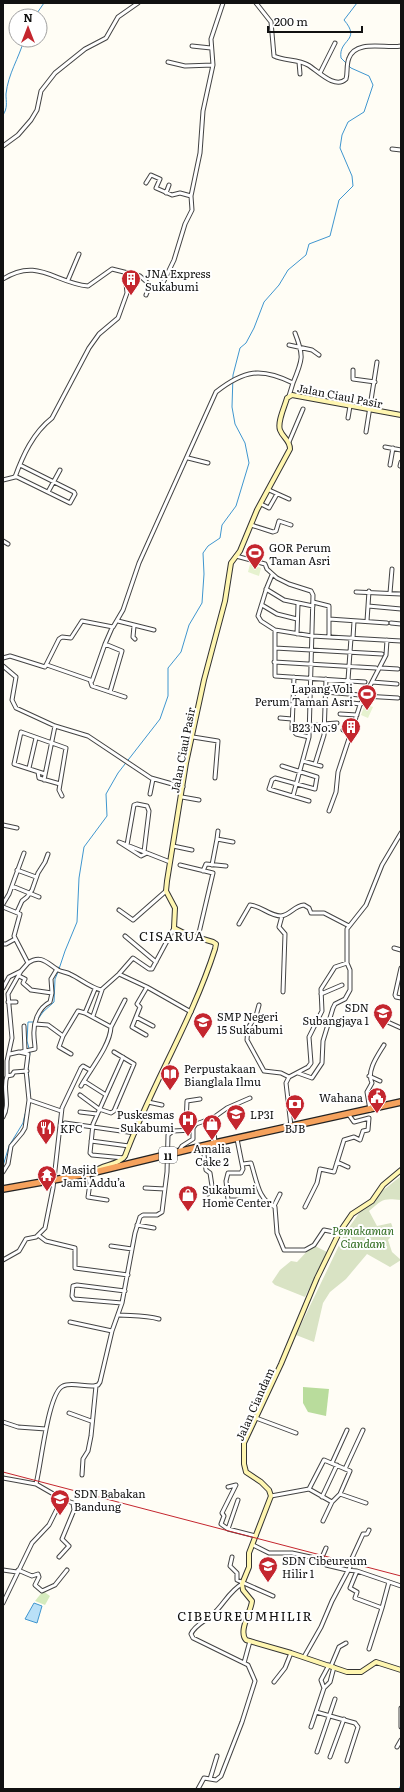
<svg xmlns="http://www.w3.org/2000/svg" width="404" height="1792" font-family="Literata,serif">
<style>
.green{fill:#d5ebbd}
.forest{fill:#b9dc9c}
.cemetery{fill:#d9e3c4}
.pitch{fill:#e6f2cf}
.water{fill:#b9e0f7;stroke:#3f96cf}
.lines{fill:none;stroke-linecap:round;stroke-linejoin:round}
.stream{stroke:#3f96cf;stroke-width:1}
.street-casing{stroke:#444;stroke-width:5}
.secondary-casing{stroke:#333;stroke-width:6}
.highway-casing{stroke:#222;stroke-width:8}
.street{stroke:#fff;stroke-width:3}
.secondary{stroke:#fff6b0;stroke-width:4}
.highway{stroke:#f5a25d;stroke-width:5.5}
.rail{stroke:#c4262e;stroke-width:1}
.labels{text-anchor:middle;dominant-baseline:central;stroke-width:4;stroke-linejoin:round;paint-order:stroke}
.shield{fill:#fff;stroke:#585858;stroke-width:1}
.shield-label{font-size:10px;font-weight:bold;fill:#111}
.poi-label{font-size:11px;fill:#111;stroke:#fff;text-anchor:start}
.street-label{font-size:11px;fill:#111;stroke:#fff}
.park-label{font-size:11px;font-style:italic;fill:#2f6b1f;stroke:#fff}
.quarter-label{font-size:13px;letter-spacing:1px;fill:#111;stroke:#fff}
</style>
<rect width="100%" height="100%" fill="#fffdf5"/>
<path class="green" d="M43,1591L50,1596L45,1605L35,1601Z"/>
<path class="forest" d="M303,1387L329,1389L326,1416L308,1412L303,1403Z"/>
<path class="cemetery" d="M401,1176V1200C383,1198 383,1199 369,1211L377,1226L391,1223C394,1230 394,1234 388,1240L392,1252L401,1260L390,1267L367,1254L346,1279L330,1292L323,1303L314,1342L296,1335L345,1233L362,1209L375,1202L381,1192Z
M313,1245L327,1252L305,1297L275,1285L272,1282L280,1270L291,1261L297,1262Z"/>
<path class="pitch" d="M250,564L261,568L259,576L248,572Z
M365,704L373,707L368,718L361,715Z"/>
<path class="water" d="M34,1603L42,1606L37,1623L25,1619Z"/>
<g class="lines">
<path class="stream" d="M35,16L44,3
M3,115C8,108 6,102 6,94C8,74 19,58 24,40
M59,969L65,951L77,922L79,878L84,847L107,816L106,794L118,773L160,719L168,696V668L181,652L189,625L202,603L204,574L203,553L208,546L220,538L222,525L236,506L249,463L245,443L235,424L232,407L233,375L240,348L246,343L254,328L264,302L279,285L288,270L306,255L309,244L330,236L339,200L353,186L352,176L340,148L342,135L348,122L364,112L373,85L369,76L351,68L341,58C338,39 362,41 344,20L357,3
M36,1022L43,1012L54,1002L55,979L58,972
M30,1093L28,1069L30,1052L27,1041L28,1022H33
M3,1166L9,1146L23,1123L25,1114
M399,1789L401,1785"/>
<defs>
<path id="street" d="M256,3L271,22L274,56C284,61 298,59 308,65C317,70 335,90 346,79C348,72 346,65 349,58C356,39 386,49 401,46
M192,46L211,48
M168,62L185,66L213,65
M299,62L300,74
M320,73L335,43
M3,146L18,135L31,120L37,110L41,91L55,73L85,49L106,38L118,17L138,3
M392,149L401,150
M146,183L151,175L160,179L156,188L172,195L180,193L191,196
M166,193L169,185
M3,279C38,257 55,283 88,286L112,269L140,276L150,285L156,287L162,285L174,260L185,224L192,210L191,196L200,153L203,111L213,65L211,39L223,3
M68,280L79,254
M146,295L150,285
M289,345L312,350L319,355
M353,370V379L375,382
M293,383C303,359 304,356 295,333
M348,418L350,406
M366,432L377,362
M289,442L303,409
M385,447L401,450
M188,458L208,463
M390,465L393,448
M400,466L401,462
M15,476L70,503L75,494L74,492L20,465
M3,480L15,477C23,455 33,433 52,418L89,348L99,334L118,318L127,293L125,273
M269,490L289,499
M48,492L60,470
M261,504L269,508L277,494
M251,525L273,532L276,531L279,521L291,525
M3,541L8,544
M236,556L265,564L267,569L277,578L289,584L311,591L313,595L309,737L293,796
M272,575L267,587L258,616L261,621L275,630V676L365,682
M266,589L284,600L313,606
M356,592L401,594
M390,593L392,569
M313,602L329,606V637
M262,605L277,614L297,619
M368,606L401,609
M329,619L387,623
M118,621L154,630
M367,621L369,591
M391,623L401,624
M134,626L133,637L135,639
M275,630L312,636L401,641
M297,634L298,604
M353,638L354,621
M275,648L382,654
M3,658L10,656L45,667L59,639L62,637L71,638L82,621L113,627L123,610L139,563L216,392C244,370 261,367 293,383L289,396
M274,662L376,668
M47,665L90,680L92,686L125,697
M3,666L16,677L12,700L16,708L55,726L88,736L151,778L183,787
M381,668L398,669
M294,677L292,729L296,734L309,737
M92,681L105,644
M372,682L397,684
M110,692L122,651L105,644L112,628
M325,692L360,695
M347,694L351,638
M364,696L398,698
M343,702L361,704
M281,704L293,705
M340,714L357,715
M280,718L292,719
M310,725L337,723
M343,730L352,731
M193,737L218,741L215,778
M303,761L321,766
M315,764L324,735L326,679
M282,766L317,777L315,789L275,778L272,780L269,789L309,801
M29,768L36,738
M38,772L39,778L60,784
M45,774L14,764L21,732L66,748L59,790L62,796
M44,780L55,726
M150,794L153,779
M182,797L199,800
M329,811L336,792L338,772L360,705L386,655L387,640
M3,825L17,828
M217,839L218,831
M127,845L134,805L137,804L147,806L149,811L144,852
M173,846L192,850
M147,853L141,856L119,842L170,862
M180,865L213,873L198,937
M212,865L217,839L233,842
M17,870L36,877
M203,871L206,864L226,866
M12,886L39,897
M3,904L9,894L24,853
M3,907L20,914L14,936L28,963C41,954 47,963 58,970C62,972 66,972 70,974C81,979 89,987 101,990L119,974L133,958L149,969H152L174,928
M119,910L133,920L166,891
M17,912L22,901L27,897L32,890L38,873L45,862L48,854
M282,916L279,927L285,934L283,992
M239,924L250,905C262,906 269,916 281,916C290,915 294,906 304,905L309,908L311,913H324L349,926
M125,936L156,962
M3,944H6L15,939
M394,948L401,950
M401,968L395,995L396,997L401,998
M119,974L147,987L191,1012
M19,976L25,979L23,983L31,990L52,993L51,979L57,969
M147,987L137,1004L140,1007L136,1017L153,1026
M3,988L9,977L21,971
M321,994L342,985
M8,1002H16
M259,1005L256,1016L248,1028L247,1040L264,1071L281,1073L289,1077
M93,1016L102,990
M136,1017L132,1027L146,1035
M381,1019L401,1028
M35,1024L48,1025L63,1036L78,1011L85,1013
M24,1026L25,1050
M111,1027L125,1000
M63,1036L59,1047L71,1054
M21,1052L35,1049C35,1044 34,1040 34,1036C33,1023 38,1008 50,1002L52,993
M123,1057L93,1124L90,1153L92,1155L124,1158
M298,1073L312,1078L322,1063L323,1041L333,1008L335,1004L345,999L350,990V970L347,963V929L366,905L382,865L401,833
M7,1076V1061L12,1038L8,994L21,971L28,963
M369,1076L380,1081
M84,1081L106,1095
M81,1086C91,1068 110,1046 111,1027L85,1013L95,989
M80,1095L99,1109L111,1113L114,1111L134,1064L114,1052
M29,1100L61,1111
M148,1102L162,1105
M370,1110L367,1092L372,1083C366,1071 378,1055 384,1045
M80,1112L97,1114
M3,1117C11,1104 2,1089 7,1076L12,1075L14,1072L27,1071
M213,1118L215,1143
M65,1123L135,1133
M291,1126L286,1083L289,1077L308,1067L311,1063L309,1037L322,1011L321,989L335,967L347,963
M188,1129L186,1124L187,1101L200,1099
M237,1139L243,1169L241,1173H228L226,1181L228,1200H241
M91,1141L129,1146
M203,1147L206,1170L210,1173L212,1186L208,1194
M179,1151L182,1146L193,1139V1128L196,1124L213,1118L227,1108L250,1098
M337,1162L348,1167
M243,1164L251,1163C257,1181 258,1200 275,1207L277,1233L284,1250H305L314,1245L324,1230L339,1233
M3,1172L8,1164L11,1146L22,1133L25,1128L29,1100L26,1070L28,1054L19,1052L10,1054
M87,1174L90,1183L88,1197L107,1200
M145,1188L165,1189
M274,1206L280,1194
M305,1207L317,1183L320,1169L334,1172L344,1140L354,1137L360,1140L363,1131L368,1130L369,1118L354,1122L349,1115
M137,1225L154,1228
M38,1235L46,1241L75,1248V1268L128,1275
M111,1246L132,1249
M3,1260L19,1251L26,1239L36,1237L45,1228L53,1188L62,1108L81,1068L83,1066L90,1070
M122,1303L74,1299L72,1296L73,1286L77,1285L125,1291
M119,1315C133,1316 145,1315 159,1319
M70,1322L112,1331
M69,1413L91,1421
M256,1418L296,1433
M3,1422L18,1427L46,1429
M324,1460L350,1471L340,1494L332,1502L309,1489Z
M332,1463L347,1430
M345,1469L363,1430
M82,1475L83,1459L88,1451L91,1436L96,1386
M3,1478L36,1484L62,1499L73,1503L74,1510L62,1539L69,1546L59,1557
M36,1484C41,1466 48,1392 63,1386C71,1382 85,1387 94,1386L98,1385L100,1382L112,1331L122,1303L135,1233L140,1217L143,1215H157L162,1212L167,1172L168,1135L173,1131L193,1130
M228,1487L236,1485L222,1513L224,1516L221,1524L228,1529L256,1536
M340,1494L366,1503
M271,1496L309,1489
M322,1497L337,1465
M323,1521L332,1502
M228,1529L238,1500
M253,1545L269,1553H292L315,1558L326,1565L347,1570L357,1571L401,1586
M232,1557L230,1566L237,1573V1580L273,1596
M320,1562L326,1548
M3,1570L17,1572
M18,1570L32,1576L38,1574L39,1577L35,1585L42,1591L55,1585L67,1570
M357,1571L350,1588L357,1592L355,1598L382,1608L369,1649
M3,1603L32,1543L49,1525L62,1499
M382,1608L389,1582
M304,1657L321,1627L332,1601L350,1567L352,1558L363,1534H367L369,1530
M244,1663L250,1641
M329,1665L321,1680L324,1688L330,1682L334,1667
M331,1666L339,1647L346,1643
M274,1682L285,1668L291,1653
M324,1688L316,1712L355,1723L358,1727L347,1761
M401,1708V1727
M311,1727L316,1712
M397,1747L401,1740
M317,1752L335,1699
M330,1757L344,1719
M210,1779L217,1756
M198,1789L204,1778L216,1780L221,1776L242,1722L255,1681L248,1665L193,1638L191,1634C194,1626 205,1621 212,1615C223,1606 229,1591 242,1584"/>
<path id="secondary" d="M401,1170L383,1185L372,1201L352,1214L339,1233L317,1278L281,1364L244,1443V1464L246,1472L261,1482L269,1490L271,1496L249,1553V1567L242,1584L243,1590L252,1601C251,1612 238,1631 246,1640L291,1653L347,1672H361L376,1662L401,1670
M93,1172C103,1164 119,1165 125,1156C151,1086 192,1021 215,949L216,944L213,942L186,934L174,928L175,908L166,891L167,881L186,763L204,680L225,601L231,563L240,551L257,510L290,449C290,440 283,438 280,430C277,422 285,406 287,398L292,395L401,415"/>
<path id="highway" d="M3,1189L87,1174L215,1143L401,1102"/>
</defs>
<use href="#street" class="street-casing"/>
<use href="#secondary" class="secondary-casing"/>
<use href="#highway" class="highway-casing"/>
<use href="#street" class="street"/>
<use href="#secondary" class="secondary"/>
<use href="#highway" class="highway"/>
<path class="rail" d="M3,1472L401,1576"/>
</g>
<defs>
<symbol id="building-pin" viewBox="-11 -11 22 30"><path d="M0 17L-7.5 6A9.5 9.5 0 1 1 7.5 6Z" fill="#c4262e" stroke="#fff"/><path d="M-4-6H4V6H1V3H-1V6H-4ZM-2.5-4.3h1.7v1.8h-1.7ZM.8-4.3h1.7v1.8H.8ZM-2.5-1h1.7V.8h-1.7ZM.8-1h1.7V.8H.8Z" fill="#fff"/></symbol>
<symbol id="stadium-pin" viewBox="-11 -11 22 30"><path d="M0 17L-7.5 6A9.5 9.5 0 1 1 7.5 6Z" fill="#c4262e" stroke="#fff"/><path d="M0-5a6.5 5 0 1 0 0 10a6.5 5 0 1 0 0-10ZM-3.5-1.8h7v3.6h-7Z" fill="#fff"/></symbol>
<symbol id="school-pin" viewBox="-11 -11 22 30"><path d="M0 17L-7.5 6A9.5 9.5 0 1 1 7.5 6Z" fill="#c4262e" stroke="#fff"/><path d="M0-5L7-2L0 1L-7-2ZM-4 1L0 2.5L4 1V4Q0 6-4 4Z" fill="#fff"/></symbol>
<symbol id="library-pin" viewBox="-11 -11 22 30"><path d="M0 17L-7.5 6A9.5 9.5 0 1 1 7.5 6Z" fill="#c4262e" stroke="#fff"/><path d="M-6-4Q-3-5.5-.7-3.5V5Q-3 3-6 4ZM6-4Q3-5.5 .7-3.5V5Q3 3 6 4Z" fill="#fff"/></symbol>
<symbol id="civic-pin" viewBox="-11 -11 22 30"><path d="M0 17L-7.5 6A9.5 9.5 0 1 1 7.5 6Z" fill="#c4262e" stroke="#fff"/><path d="M-.6-6.5H3V-4.5H.6V-3L4-1V1h2V6H-6V1h2V-1L-.6-3ZM-1.2 2.5V6h2.4V2.5Z" fill="#fff"/></symbol>
<symbol id="bank-pin" viewBox="-11 -11 22 30"><path d="M0 17L-7.5 6A9.5 9.5 0 1 1 7.5 6Z" fill="#c4262e" stroke="#fff"/><path d="M-6-4H6V4H-6ZM0-2.3a2.3 2.3 0 1 0 0 4.6a2.3 2.3 0 1 0 0-4.6Z" fill="#fff"/></symbol>
<symbol id="university-pin" viewBox="-11 -11 22 30"><path d="M0 17L-7.5 6A9.5 9.5 0 1 1 7.5 6Z" fill="#c4262e" stroke="#fff"/><path d="M0-5L7-2L0 1L-7-2ZM-4 1L0 2.5L4 1V4Q0 6-4 4Z" fill="#fff"/></symbol>
<symbol id="hospital-pin" viewBox="-11 -11 22 30"><path d="M0 17L-7.5 6A9.5 9.5 0 1 1 7.5 6Z" fill="#c4262e" stroke="#fff"/><path d="M-5-5h3v3.5h4V-5h3V5h-3V1.5h-4V5h-3Z" fill="#fff"/></symbol>
<symbol id="shop-pin" viewBox="-11 -11 22 30"><path d="M0 17L-7.5 6A9.5 9.5 0 1 1 7.5 6Z" fill="#c4262e" stroke="#fff"/><path d="M-5-2.5h2.3a2.7 3.5 0 0 1 5.4 0H5L5.5 6h-11ZM-1.5-2.5h3a1.5 2.3 0 0 0-3 0Z" fill="#fff"/></symbol>
<symbol id="restaurant-pin" viewBox="-11 -11 22 30"><path d="M0 17L-7.5 6A9.5 9.5 0 1 1 7.5 6Z" fill="#c4262e" stroke="#fff"/><path d="M-5-6h1v4h1v-4h1v4h1v-4h1v5L-1.5 .5V6h-2V.5L-5-1ZM5-6V6H3V1.5H1.5Q1.5-4 5-6Z" fill="#fff"/></symbol>
<symbol id="temple-pin" viewBox="-11 -11 22 30"><path d="M0 17L-7.5 6A9.5 9.5 0 1 1 7.5 6Z" fill="#c4262e" stroke="#fff"/><path d="M0-6L5-2H3V0L6.5 2.5H4V6H1.5V3h-3V6H-4V2.5H-6.5L-3 0V-2H-5Z" fill="#fff"/></symbol>
</defs>
<g fill-rule="evenodd">
<use href="#building-pin" x="120" y="268" width="22" height="30"/>
<use href="#stadium-pin" x="244" y="542" width="22" height="30"/>
<use href="#stadium-pin" x="356" y="683" width="22" height="30"/>
<use href="#building-pin" x="340" y="716" width="22" height="30"/>
<use href="#school-pin" x="372" y="1002" width="22" height="30"/>
<use href="#school-pin" x="192" y="1011" width="22" height="30"/>
<use href="#library-pin" x="159" y="1063" width="22" height="30"/>
<use href="#civic-pin" x="366" y="1086" width="22" height="30"/>
<use href="#bank-pin" x="284" y="1093" width="22" height="30"/>
<use href="#university-pin" x="225" y="1103" width="22" height="30"/>
<use href="#hospital-pin" x="177" y="1109" width="22" height="30"/>
<use href="#shop-pin" x="201" y="1113" width="22" height="30"/>
<use href="#restaurant-pin" x="35" y="1117" width="22" height="30"/>
<use href="#temple-pin" x="36" y="1164" width="22" height="30"/>
<use href="#shop-pin" x="177" y="1184" width="22" height="30"/>
<use href="#school-pin" x="49" y="1488" width="22" height="30"/>
<use href="#school-pin" x="257" y="1555" width="22" height="30"/>
</g>
<g class="labels">
<rect class="shield" x="159" y="1147" width="18" height="16" rx="3"/>
<g class="shield-label">
<text x="168" y="1155">11</text>
</g>
<g class="poi-label">
<text x="145" y="273">JNA Express<tspan x="145" dy="13">Sukabumi</tspan></text>
<text x="269" y="547">GOR Perum<tspan x="269" dy="13">Taman Asri</tspan></text>
<text x="353" y="688" text-anchor="end">Lapang Voli<tspan x="353" dy="13">Perum Taman Asri</tspan></text>
<text x="337" y="727" text-anchor="end">B23 No.9</text>
<text x="369" y="1007" text-anchor="end">SDN<tspan x="369" dy="13">Subangjaya 1</tspan></text>
<text x="217" y="1016">SMP Negeri<tspan x="217" dy="13">15 Sukabumi</tspan></text>
<text x="184" y="1068">Perpustakaan<tspan x="184" dy="13">Bianglala Ilmu</tspan></text>
<text x="363" y="1097" text-anchor="end">Wahana</text>
<text x="174" y="1114" text-anchor="end">Puskesmas<tspan x="174" dy="13">Sukabumi</tspan></text>
<text x="250" y="1114">LP3I</text>
<text x="60" y="1128">KFC</text>
<text x="295" y="1128" text-anchor="middle">BJB</text>
<text x="212" y="1148" text-anchor="middle">Amalia<tspan x="212" dy="13">Cake 2</tspan></text>
<text x="61" y="1169">Masjid<tspan x="61" dy="13">Jami Addu’a</tspan></text>
<text x="202" y="1189">Sukabumi<tspan x="202" dy="13">Home Center</tspan></text>
<text x="74" y="1493">SDN Babakan<tspan x="74" dy="13">Bandung</tspan></text>
<text x="282" y="1560">SDN Cibeureum<tspan x="282" dy="13">Hilir 1</tspan></text>
</g>
<g class="street-label">
<text transform="translate(340 395) rotate(11)">Jalan Ciaul Pasir</text>
<text transform="translate(182 750) rotate(-79)">Jalan Ciaul Pasir</text>
<text transform="translate(254 1404) rotate(-66)">Jalan Ciandam</text>
</g>
<g class="park-label">
<text x="363" y="1230">Pemakaman<tspan x="363" dy="13">Ciandam</tspan></text>
</g>
<g class="quarter-label">
<text x="172" y="935">CISARUA</text>
<text x="245" y="1615">CIBEUREUMHILIR</text>
</g>
</g>
<rect width="404" height="1792" fill="none" stroke="#111111" stroke-width="8"/>
<g transform="translate(28 28)"><circle r="19" fill="#ffffff" stroke="#a0a0a0"/>
<path d="M0-3L7 15L0 10L-7 15Z" fill="#c4262e"/>
<text y="-6" font-size="11" font-weight="bold" text-anchor="middle" fill="#111111">N</text>
</g>
<path d="M268 26v6h94v-6" fill="none" stroke="#111111" stroke-width="2"/>
<text x="274" y="26" font-size="12" fill="#111111" stroke="#ffffff" stroke-width="3" paint-order="stroke">200 m</text>
</svg>
